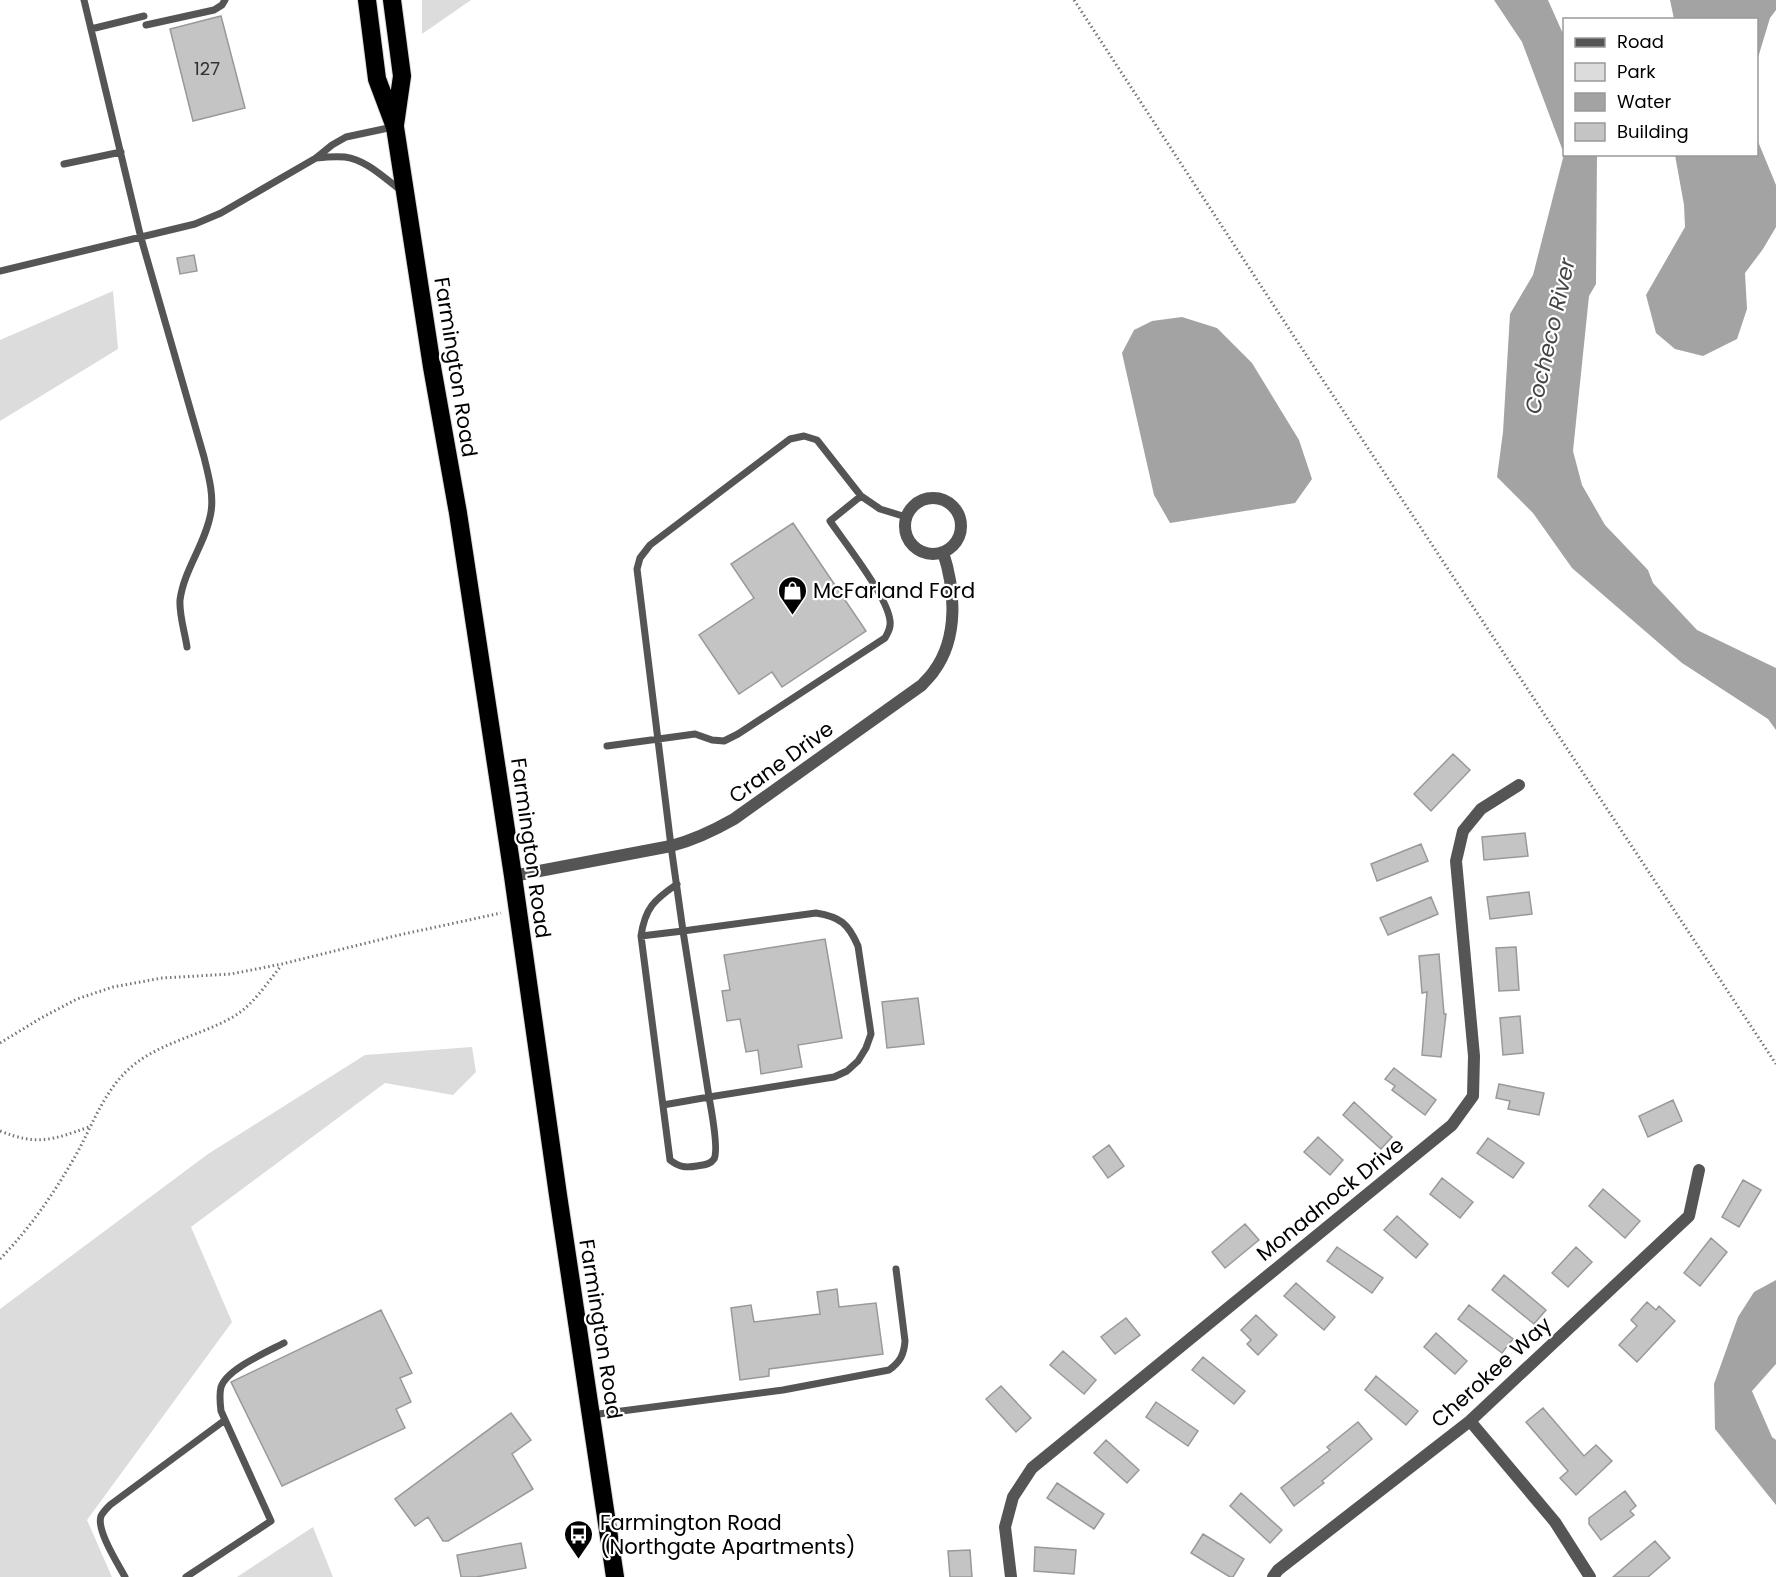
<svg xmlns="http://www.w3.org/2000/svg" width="1776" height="1577" font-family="Poppins,sans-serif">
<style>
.green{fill:#dcdcdc}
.water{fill:#a3a3a3}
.building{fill:#c4c4c4;stroke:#999;stroke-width:1.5}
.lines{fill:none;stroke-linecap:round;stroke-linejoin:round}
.highway-casing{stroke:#dbdbdb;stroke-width:20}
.path{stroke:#777;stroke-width:3;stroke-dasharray:1.5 3;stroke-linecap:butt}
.lane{stroke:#555;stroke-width:7}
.street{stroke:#555;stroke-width:12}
.highway{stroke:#000;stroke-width:18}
.labels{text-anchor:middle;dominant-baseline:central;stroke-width:4.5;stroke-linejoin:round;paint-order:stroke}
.number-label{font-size:18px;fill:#313131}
.street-label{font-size:21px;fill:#000;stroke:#fff}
.poi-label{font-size:21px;fill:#000;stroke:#fff;text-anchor:start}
.water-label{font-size:22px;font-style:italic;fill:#444;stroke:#fff}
</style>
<rect width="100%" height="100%" fill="#fff"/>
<path class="green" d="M422,0H471L422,34Z
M113,291L118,349L0,421V340Z
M472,1047L476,1072L453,1095L385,1083L191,1227L232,1322L87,1520L112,1577H0V1309L208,1154L365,1055Z
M313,1527L333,1577H237Z"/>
<path class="water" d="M1494,0H1548L1564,36V154L1522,42Z
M1670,0H1776V10L1770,18L1757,61L1756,20L1674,19Z
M1757,139L1776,185V227L1763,249L1745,273L1747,309L1737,339L1703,356L1675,349L1656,333L1646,295L1685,227L1684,205L1675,155L1756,154Z
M1564,154L1597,155L1596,284L1589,296L1573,451L1582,485L1605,525L1648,570L1653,583L1697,630L1776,668V730L1768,719L1682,663L1572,568L1533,513L1497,477L1503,432L1510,314L1533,275Z
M1182,317L1217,328L1252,363L1299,440L1312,479L1295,503L1170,523L1154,495L1122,353L1134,330L1152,321Z
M1776,1280V1364L1752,1391L1772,1437L1776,1440V1505L1715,1429L1714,1384L1738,1317L1754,1292Z"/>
<path class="building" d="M221,16L245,108L193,121L170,29Z
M194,255L197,271L180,274L177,258Z
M793,523L866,631L782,687L772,672L739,694L699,635L754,598L731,564Z
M1453,754L1470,770L1431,811L1414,794Z
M1525,833L1528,856L1484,860L1482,837Z
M1421,844L1428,861L1377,881L1371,864Z
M1529,892L1532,914L1490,919L1487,897Z
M1431,897L1438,914L1388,935L1380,918Z
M825,939L842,1038L798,1045L802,1067L761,1074L758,1050L746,1052L740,1019L727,1021L722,991L730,990L724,955Z
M1516,947L1519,990L1499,991L1496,948Z
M1439,954L1444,1014H1446L1441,1057L1422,1055L1427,992L1422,993L1419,956Z
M918,998L924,1044L887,1048L882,1002Z
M1520,1016L1523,1053L1503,1055L1500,1018Z
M1394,1068L1436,1100L1425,1115L1392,1090L1395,1086L1385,1079Z
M1499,1084L1544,1093L1539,1115L1508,1109L1510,1101L1496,1098Z
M1673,1100L1682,1121L1648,1137L1639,1116Z
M1354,1102L1392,1137L1381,1149L1343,1115Z
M1318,1137L1343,1160L1330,1175L1304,1152Z
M1488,1138L1524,1163L1513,1178L1477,1153Z
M1109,1145L1124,1166L1108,1178L1093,1157Z
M1442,1178L1473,1202L1460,1218L1430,1194Z
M1743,1180L1761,1190L1739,1227L1722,1217Z
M1603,1189L1640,1221L1625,1238L1589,1206Z
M1397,1216L1428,1244L1416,1258L1384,1230Z
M1245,1224L1259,1240L1225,1268L1212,1252Z
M1711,1238L1727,1252L1700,1286L1684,1273Z
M1337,1247L1383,1278L1372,1293L1327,1261Z
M1576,1247L1592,1262L1568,1287L1552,1273Z
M1504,1275L1546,1310L1534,1324L1492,1290Z
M1296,1283L1335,1317L1324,1330L1284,1296Z
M837,1289L839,1307L876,1303L883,1354L769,1369V1376L740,1380L731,1308L751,1305L754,1322L820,1314L817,1292Z
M1647,1302L1656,1310L1659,1306L1675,1321L1637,1362L1619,1345L1637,1326L1631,1320Z
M1469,1305L1513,1339L1502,1353L1458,1319Z
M381,1310L412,1373L400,1378L411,1402L396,1409L405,1428L282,1486L231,1382Z
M1256,1315L1277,1335L1258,1355L1247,1344L1251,1340L1241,1330Z
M1126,1318L1140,1335L1115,1354L1101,1337Z
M1436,1333L1467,1361L1455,1374L1424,1347Z
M1063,1351L1096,1380L1084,1394L1050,1365Z
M1203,1357L1245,1391L1234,1404L1192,1370Z
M1376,1376L1418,1411L1406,1425L1365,1390Z
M1001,1386L1031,1418L1016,1432L986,1399Z
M1156,1402L1198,1431L1188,1446L1146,1417Z
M1543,1408L1584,1456L1596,1445L1612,1461L1576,1495L1560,1478L1568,1471L1526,1422Z
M511,1413L531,1440L512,1454L533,1489L448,1541H443L428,1517L415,1526L395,1499Z
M1358,1422L1372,1439L1322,1481L1324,1483L1294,1506L1281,1488L1330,1450L1327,1447Z
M1106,1440L1139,1470L1127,1483L1094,1453Z
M1057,1483L1104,1514L1094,1529L1047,1498Z
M1625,1491L1636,1506L1630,1511L1634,1515L1601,1540L1589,1524V1518Z
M1241,1493L1282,1530L1270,1543L1230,1506Z
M1203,1534L1244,1559L1233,1577H1230L1191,1553Z
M1655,1541L1670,1558L1648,1577H1613Z
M521,1543L526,1568L476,1577H461L457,1555Z
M1035,1547L1076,1550L1074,1574L1034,1571Z
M970,1550L972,1577H950L948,1551Z"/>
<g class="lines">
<defs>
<path id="highway" d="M367,0L377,79L395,127L432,367L458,513L513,876L558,1195L615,1577
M392,0L402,76L395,125"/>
</defs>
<use href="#highway" class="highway-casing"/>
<path class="path" d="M1074,0L1295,338L1776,1064
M0,1043L41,1018L77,999L113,987L162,978L231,974L282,964L399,935L501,913
M0,1131C38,1146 52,1140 89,1127
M0,1259C31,1227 55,1192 77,1153C93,1124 104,1091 130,1068C158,1043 199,1036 231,1018C253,1006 266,984 281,966"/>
<path class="lane" d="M84,0L141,238L204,457C208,474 214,494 211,512C206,543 184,569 180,600C179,615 185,633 187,647
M146,25L214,10L222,5L225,0
M91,29L144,16
M316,158C325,157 335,156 345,157C367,160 385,179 402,191
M64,164L121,152
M0,271L195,224L221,213L316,158L332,145L346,137L393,127
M607,746L695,734L712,740L724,741L738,734L885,638C888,632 891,628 890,621C888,597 845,543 830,521L861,496
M677,884C654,900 645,908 641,936L670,1160C679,1167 685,1168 697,1166C703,1165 710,1165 714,1159C719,1150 711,1108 709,1097L834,1077L847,1071L858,1061L866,1048L871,1034L858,946C848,923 840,917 816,913L683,931L671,846L637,569L640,558L650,545L790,439L804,436L817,440L861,496L880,509L906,517
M641,936L683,931L709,1097L663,1105
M591,1415L783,1390L889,1370C900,1362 904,1355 905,1341L896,1269
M125,1577C118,1564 96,1530 101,1516C103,1512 107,1508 110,1505L225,1420
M186,1577L271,1521L221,1411C220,1403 219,1395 221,1387C227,1369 267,1352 284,1343"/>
<path class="street" d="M905 526a28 28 0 1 1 56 0a28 28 0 1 1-56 0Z
M513,876L671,846C694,840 713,831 734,819L922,685C926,680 931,676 934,671C959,637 955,589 943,552
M1470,1421L1555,1522L1590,1577
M1011,1577L1005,1527L1013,1497L1032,1468L1452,1125L1473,1096L1474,1056L1456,861L1463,831L1481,809L1519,785
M1273,1577L1278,1570L1470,1421L1689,1216L1699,1170"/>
<use href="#highway" class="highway"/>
</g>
<defs>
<symbol id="shop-pin" viewBox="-11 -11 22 30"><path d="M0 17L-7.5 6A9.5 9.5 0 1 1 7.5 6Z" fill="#000" stroke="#fff"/><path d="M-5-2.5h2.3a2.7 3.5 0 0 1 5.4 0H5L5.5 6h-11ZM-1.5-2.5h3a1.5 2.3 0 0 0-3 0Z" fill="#fff"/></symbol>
<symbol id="bus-pin" viewBox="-11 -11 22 30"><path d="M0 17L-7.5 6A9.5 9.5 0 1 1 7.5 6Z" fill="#000" stroke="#fff"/><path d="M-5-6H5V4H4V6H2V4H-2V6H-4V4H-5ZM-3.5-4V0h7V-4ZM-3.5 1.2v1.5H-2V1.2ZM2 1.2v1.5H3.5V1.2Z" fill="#fff"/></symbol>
</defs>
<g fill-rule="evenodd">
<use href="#shop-pin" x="776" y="574" width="33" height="45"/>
<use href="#bus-pin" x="562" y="1518" width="33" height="45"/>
</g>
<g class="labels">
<g class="number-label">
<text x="207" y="68">127</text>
</g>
<g class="street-label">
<text transform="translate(456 367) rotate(81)">Farmington Road</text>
<text transform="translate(781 762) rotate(-36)">Crane Drive</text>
<text transform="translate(531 848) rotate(82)">Farmington Road</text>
<text transform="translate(1330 1199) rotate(-39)">Monadnock Drive</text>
<text transform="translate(601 1329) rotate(81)">Farmington Road</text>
<text transform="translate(1491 1372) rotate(-42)">Cherokee Way</text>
</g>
<g class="poi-label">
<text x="813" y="590">McFarland Ford</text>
<text x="600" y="1522">Farmington Road<tspan x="600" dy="24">(Northgate Apartments)</tspan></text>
</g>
<g class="water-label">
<text transform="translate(1550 336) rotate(-77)">Cocheco River</text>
</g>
</g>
<rect x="1563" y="18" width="195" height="138" fill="#ffffff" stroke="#999999" stroke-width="1.5"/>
<rect x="1575" y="38" width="30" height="9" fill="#555555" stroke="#999999" stroke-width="1.5"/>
<text x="1617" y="48" font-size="18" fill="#000000">Road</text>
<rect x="1575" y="63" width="30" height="18" fill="#dcdcdc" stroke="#999999" stroke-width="1.5"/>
<text x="1617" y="78" font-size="18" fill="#000000">Park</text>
<rect x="1575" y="93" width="30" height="18" fill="#a3a3a3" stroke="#999999" stroke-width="1.5"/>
<text x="1617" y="108" font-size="18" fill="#000000">Water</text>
<rect x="1575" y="123" width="30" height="18" fill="#c4c4c4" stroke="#999999" stroke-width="1.5"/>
<text x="1617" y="138" font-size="18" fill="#000000">Building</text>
</svg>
